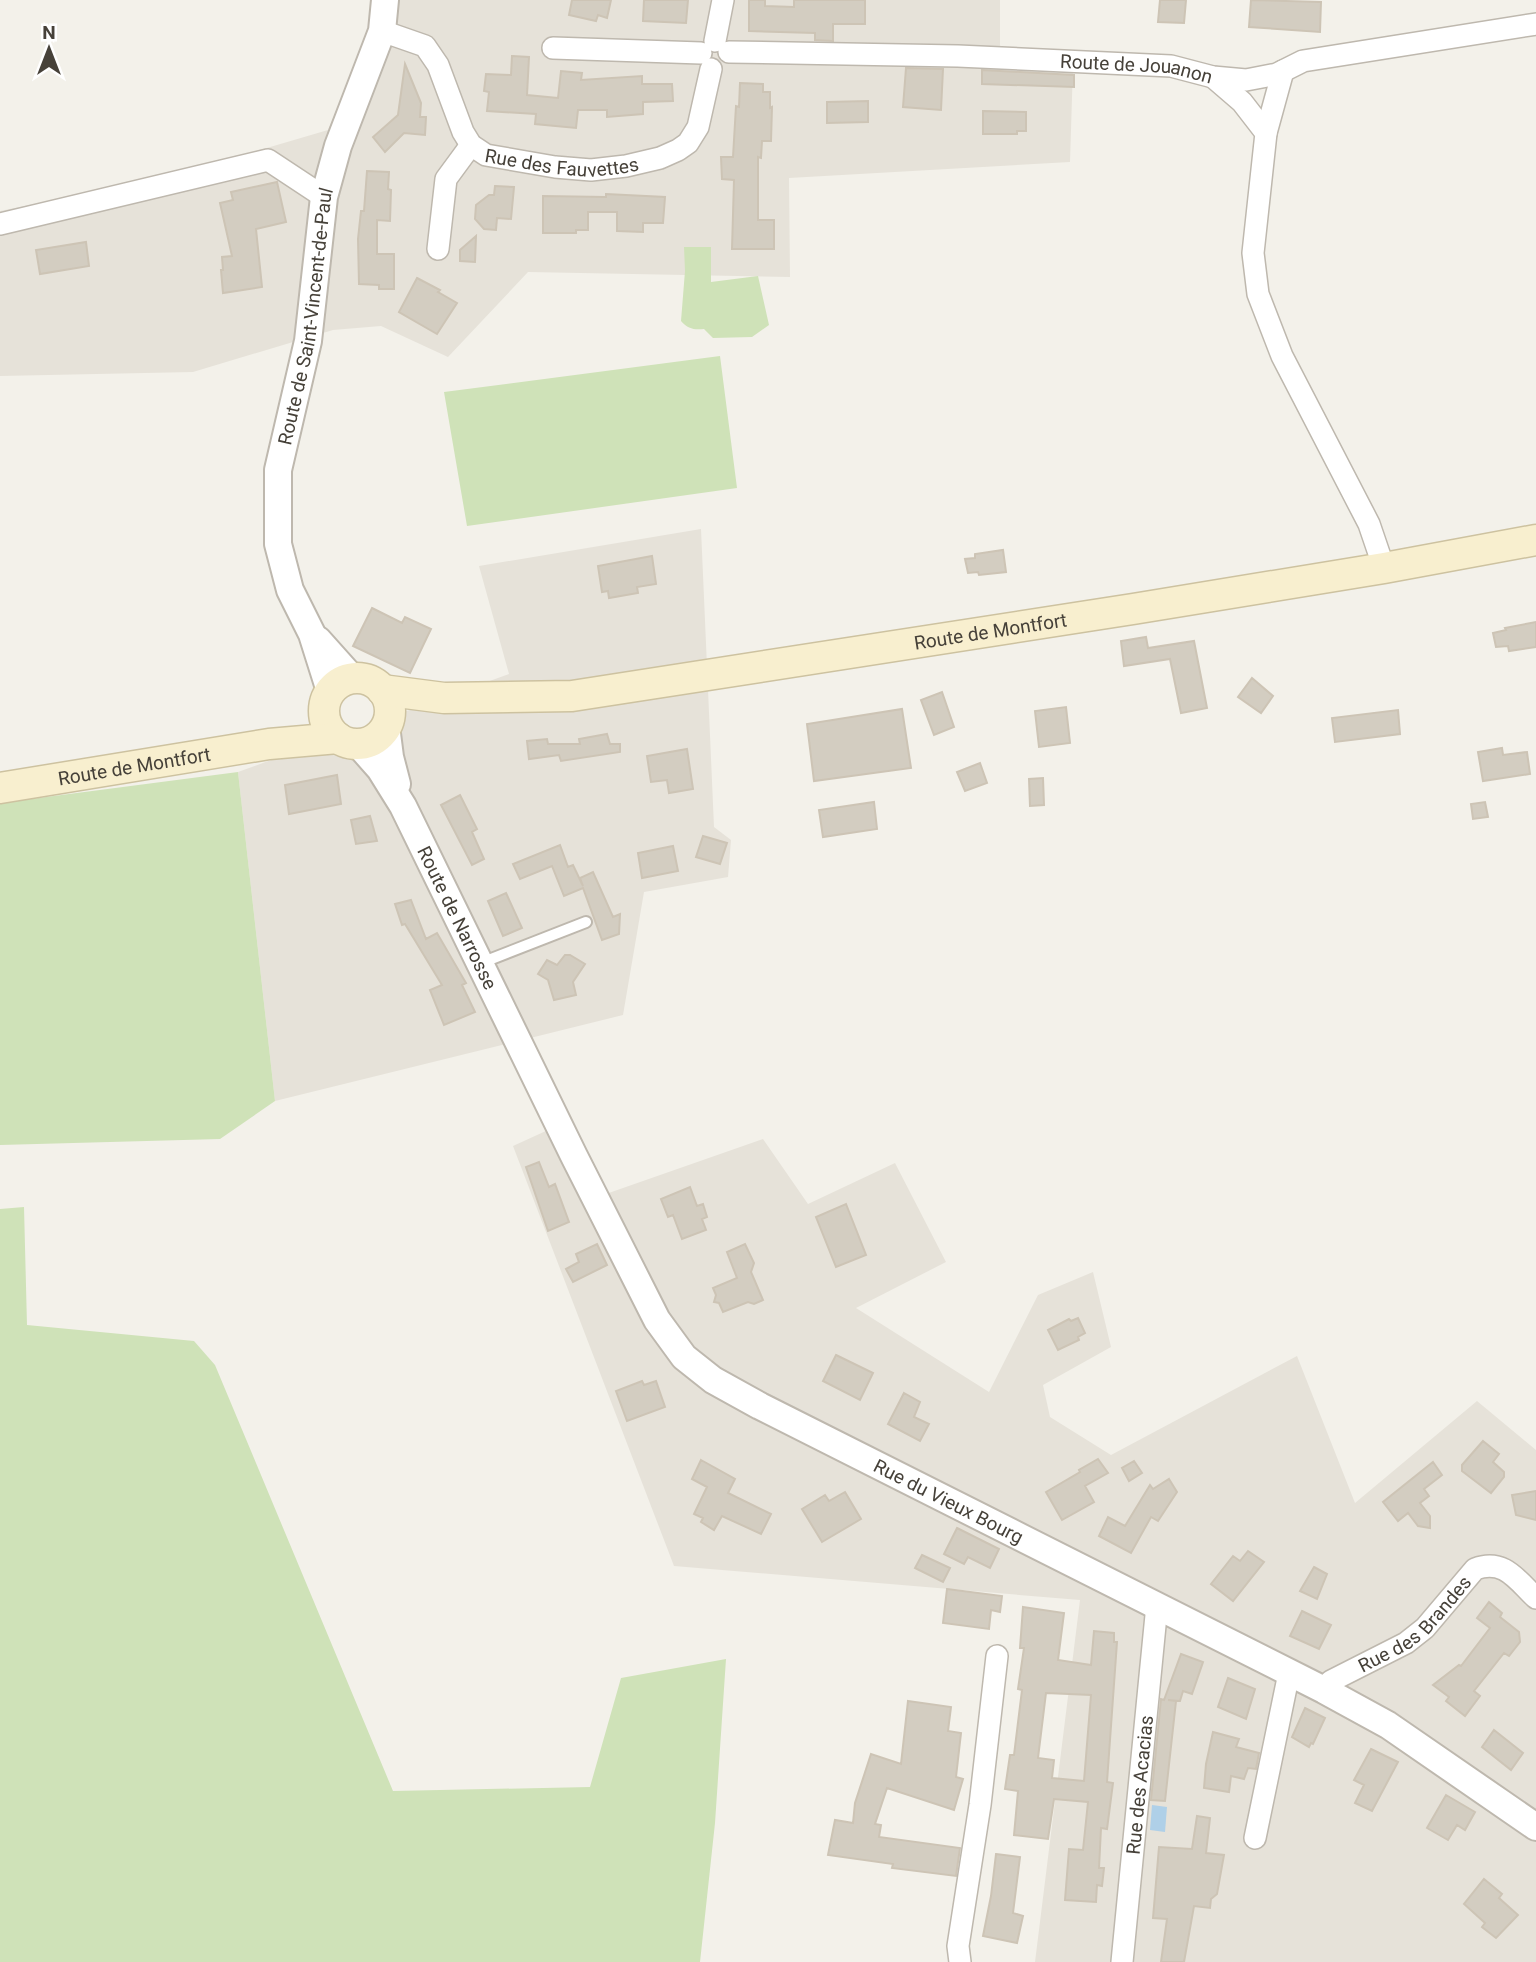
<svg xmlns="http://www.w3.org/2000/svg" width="1536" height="1962" font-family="Roboto,sans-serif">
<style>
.residential{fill:#e6e2d9}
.green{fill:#cfe2b8}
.water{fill:#afd0e8}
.building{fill:#d3cdc1;stroke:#cdc4b5;stroke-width:2;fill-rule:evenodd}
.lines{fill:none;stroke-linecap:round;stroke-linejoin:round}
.service-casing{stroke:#beb8ae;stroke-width:14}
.minor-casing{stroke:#beb8ae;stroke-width:24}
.tertiary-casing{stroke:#beb8ae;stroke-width:30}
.secondary-casing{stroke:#cdc2a0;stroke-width:33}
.service{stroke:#fff;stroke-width:10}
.minor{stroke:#fff;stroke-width:21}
.tertiary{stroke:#fff;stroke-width:26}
.secondary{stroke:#f8efcf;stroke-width:30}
.labels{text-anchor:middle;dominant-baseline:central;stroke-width:7;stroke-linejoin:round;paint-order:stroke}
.street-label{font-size:19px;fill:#464139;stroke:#fff}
</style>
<rect width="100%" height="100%" fill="#f3f1ea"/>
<path class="residential" d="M371,0H1000V47L1073,65L1070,162L789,178L790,277L528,272L448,357L381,326L333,330L193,372L0,376V211L172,176L328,130L371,27Z
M701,529L714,827L731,840L728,877L644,892L623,1015L275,1101L238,772L509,674L479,566Z
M559,1125L603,1195L763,1139L808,1204L895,1163L946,1262L856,1308L989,1392L1038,1295L1093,1272L1111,1347L1043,1385L1050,1417L1111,1455L1297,1356L1355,1503L1477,1401L1536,1450V1962H1035L1080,1600L674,1566L513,1146Z"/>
<path class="green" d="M684,247H711V282L758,276L769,325L752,337L713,338L704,329C694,330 688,329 681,321L685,271Z
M720,356L737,488L467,526L444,392Z
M238,772L275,1101L220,1139L0,1145V803Z
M24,1207L27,1325L194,1341L215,1365L393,1791L590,1787L621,1678L726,1659L715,1823L700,1962H0V1209Z"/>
<path class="water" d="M1152,1805L1167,1807L1165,1832L1150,1830Z"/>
<path class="building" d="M572,0H611L607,18L598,15L596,21L569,15Z
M644,0H688L686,23L643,21Z
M749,0H765V6L794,7V0H865V24H833V41L815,40V33L749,31Z
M1160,0H1186L1184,23L1158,22Z
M1251,0L1321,2L1320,32L1249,27Z
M512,56L529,57L527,95L558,98L561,71L582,73L581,80L642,76V84H672L673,101L643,102V114L607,117V110H578L576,128L535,124L536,114L487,111L489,92L484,91L486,74L511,75Z
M405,64L421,103L420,117H426L425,135L404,133L385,152L373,137L398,115Z
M906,68L943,69L941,110L903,107Z
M982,70L1074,75V87L982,84Z
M740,83L763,84V92H770V108L772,107L771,141H762L761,158L758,157V220H774V249H732L734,180L722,179L721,157H733L736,106L739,107Z
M868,101V122L827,123V102Z
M983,111L1026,112V131H1017V134H983Z
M367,171L389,172L388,189L391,190L390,221L377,220V254H394V289H379V285L359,284L358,239L361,211H364Z
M277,182L286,222L256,229L262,287L223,293L221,270H223L222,257L232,256L220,203L233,200L231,192Z
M495,186L514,187L511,219L497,218L496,230L484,229L475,219L476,205L489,195H494Z
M606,194L665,197L663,223H643V232L617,231V212H588V230H576V233H543V196L606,197Z
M476,236L475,262L460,261V250Z
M86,242L89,266L40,274L36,250Z
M417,278L440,290L438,292L457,303L437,334L399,312Z
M1003,550L1006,572L979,575L978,572L968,573L965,559L975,558V554Z
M652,556L656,584L637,587L638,593L609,598L608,591L602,592L598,566Z
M372,608L402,623L405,617L431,629L410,673L353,646Z
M1536,622V647L1509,651L1508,646L1496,647L1493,633L1506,630L1505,628Z
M1146,637L1148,648L1194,641L1207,708L1181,713L1170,659L1124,666L1121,641Z
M1252,678L1273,696L1261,713L1238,697Z
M942,692L954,727L934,735L921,700Z
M1066,707L1070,743L1039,747L1035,711Z
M902,709L911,768L814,781L807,724Z
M1398,710L1400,734L1335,742L1332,718Z
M607,734L610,744H620V752L561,761L559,755L529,759L527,741L547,739L548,744H580L579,739Z
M1502,748L1503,755L1527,752L1530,774L1483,781L1478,752Z
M687,749L693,789L669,793L667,780L651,782L647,756Z
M980,763L987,783L965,791L957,772Z
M337,775L341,804L289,814L285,785Z
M1043,778L1044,805L1030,806L1029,779Z
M460,795L477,829L472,832L484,859L472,865L441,805Z
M874,802L877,829L823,837L819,810Z
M1485,802L1488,817L1473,819L1471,804Z
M370,816L377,841L356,844L351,820Z
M703,836L727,843L720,864L696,857Z
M560,845L568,867L573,865L583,886L580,878L593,872L613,917L620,914L619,934L602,940L583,888L564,896L552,866L520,879L513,864Z
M673,846L678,871L642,878L638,853Z
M506,893L522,928L503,936L488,901Z
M411,900L426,939L437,933L466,983L462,985L475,1012L444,1025L430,990L442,985L405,924L402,925L395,904Z
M565,955H570L585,964L573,982L576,995L554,1000L548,980L538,974L547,960L557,965Z
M539,1162L549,1187L555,1184L569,1222L548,1231L526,1167Z
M690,1187L697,1206L703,1204L707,1217L702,1219L706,1230L682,1239L673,1215L668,1217L661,1199Z
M846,1204L866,1255L836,1267L816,1217Z
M597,1244L607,1265L573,1282L566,1269L579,1262L576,1254Z
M745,1244L754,1263L751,1272L763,1300L754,1304L748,1302L723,1312L719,1303L714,1302L716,1295L713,1288L737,1278L727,1252Z
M1078,1318L1085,1333L1078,1337L1079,1340L1058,1350L1048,1330L1069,1319L1071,1321Z
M836,1355L873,1373L860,1400L823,1381Z
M642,1381L644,1385L656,1381L665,1407L627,1421L616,1391Z
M904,1393L920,1402L914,1417L929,1424L920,1441L888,1424Z
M1483,1441L1499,1454L1493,1462L1504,1472V1477L1491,1493L1462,1471V1465Z
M1098,1459L1108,1473L1085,1486L1094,1502L1062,1520L1046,1492L1080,1472L1079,1470Z
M701,1460L735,1479L728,1493L771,1514L761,1534L722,1516L714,1530L701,1522L703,1518L694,1514L707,1487L692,1479Z
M1134,1461L1142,1473L1129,1481L1122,1468Z
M1433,1462L1442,1475L1424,1489L1429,1496L1420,1503L1430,1516V1528L1418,1526L1408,1513L1398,1521L1383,1502Z
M1169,1479L1177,1492L1158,1521L1151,1517L1131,1553L1099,1536L1108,1517L1125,1526L1150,1485L1153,1489Z
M1536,1491V1520L1516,1515L1512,1495Z
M845,1492L861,1519L822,1542L802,1509L825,1495L829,1501Z
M957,1528L999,1549L990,1568L968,1557L964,1564L944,1554Z
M1248,1551L1264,1562L1233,1601L1211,1584L1233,1556L1240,1561Z
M922,1555L950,1568L943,1582L915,1568Z
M1314,1567L1327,1574L1317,1599L1300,1591Z
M947,1589L1002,1596L1000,1612L991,1610L989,1629L943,1623Z
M1489,1602L1502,1613L1500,1617L1519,1632L1520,1642L1509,1656L1504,1653L1474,1691L1480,1696L1465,1716L1446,1701L1449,1697L1433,1685L1459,1665L1461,1666L1490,1628L1477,1618Z
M1023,1607L1064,1613L1058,1660L1091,1665L1094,1631L1114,1633V1642H1117L1107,1782L1113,1783L1107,1829L1101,1828L1099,1868H1104L1102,1886L1097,1885L1096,1902L1065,1900L1069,1849L1083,1850L1088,1802L1054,1799L1048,1839L1014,1835L1018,1791L1005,1789L1010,1755H1014L1022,1690L1018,1689L1024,1648H1020ZM1046,1693L1091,1695L1084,1781L1052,1778L1054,1760L1038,1758Z
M1302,1611L1331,1625L1319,1649L1290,1636Z
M1181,1654L1203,1662L1192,1694L1183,1691L1180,1701L1168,1700L1176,1701L1165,1801L1151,1800L1161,1699L1164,1700Z
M1228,1678L1255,1689L1246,1719L1218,1707Z
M908,1701L951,1707L948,1731L961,1733L956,1777L963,1779L954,1810L887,1788L875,1824L881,1825L879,1837L960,1848L956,1876L892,1868L893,1864L828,1855L835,1820L853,1823L855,1803L871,1754L901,1764Z
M1305,1708L1325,1718L1313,1744L1311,1743L1309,1747L1292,1737Z
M1494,1730L1523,1753L1511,1770L1482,1747Z
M1213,1732L1239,1739L1236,1747L1259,1753L1256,1769L1248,1768L1244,1779L1231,1776L1229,1792L1204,1788L1206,1764Z
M1371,1749L1398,1762L1372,1811L1355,1803L1364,1785L1354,1780Z
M1446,1795L1475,1812L1465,1830L1457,1825L1448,1840L1427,1828Z
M1197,1816L1210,1818L1206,1853L1224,1855L1217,1894L1211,1899L1210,1908L1194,1906L1184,1962H1161L1167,1919L1153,1918L1159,1847L1192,1849Z
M996,1854L1020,1857L1013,1913L1023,1916L1017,1943L983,1936L991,1896Z
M1484,1879L1502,1894L1499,1898L1518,1915L1496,1938L1482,1927L1485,1923L1464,1904Z"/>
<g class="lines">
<defs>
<path id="service" d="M481,963L586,922"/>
<g id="minor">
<path id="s1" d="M382,31L425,46L438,65L463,132L471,145L486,155L555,167L591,170L626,166L660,158L678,150L688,143L698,127L711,69"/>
<path d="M715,41L723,0"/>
<path d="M553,48L701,53"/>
<path id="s2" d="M729,52L958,56L1171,66L1213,77L1246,80L1277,74L1303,61L1536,24"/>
<path d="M1213,77L1242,102L1266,133L1253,253L1258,294L1282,356L1369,524L1384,568"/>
<path d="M1266,133L1283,71"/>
<path d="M0,224L268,160L324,197"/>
<path d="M438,249L446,179L471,145"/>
<path id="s3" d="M1324,1690L1331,1681L1406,1643L1425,1628L1475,1569C1504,1558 1517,1580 1536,1598"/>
<path d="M1255,1838L1289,1673"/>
<path d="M960,1962L958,1946L980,1805L997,1656"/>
<path id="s4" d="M1122,1962L1157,1605"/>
</g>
<g id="tertiary">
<path d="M318,640L352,678"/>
<path id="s5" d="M330,691L312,634L290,590L278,544V470L308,341L324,197L338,146L382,31L385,0"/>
<path d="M386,726L390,757L397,784"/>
<path id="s6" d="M358,744L380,769L403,806L574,1156L657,1320L684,1357L713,1380L760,1406L1324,1690L1388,1725L1536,1827"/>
</g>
<g id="secondary">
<circle cx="357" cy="711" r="33"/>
<path id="s7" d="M382,690L444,698L572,696L1133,609L1384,568L1536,540"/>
<path id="s8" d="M0,788L269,744L338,738"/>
</g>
</defs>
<use href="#service" class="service-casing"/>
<use href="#minor" class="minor-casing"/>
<use href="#tertiary" class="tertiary-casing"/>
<use href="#secondary" class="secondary-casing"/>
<use href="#service" class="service"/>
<use href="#minor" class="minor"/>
<use href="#tertiary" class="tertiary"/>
<use href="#secondary" class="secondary"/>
</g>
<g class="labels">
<g class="street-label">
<text stroke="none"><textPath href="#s2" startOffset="408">Route de Jouanon</textPath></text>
<text stroke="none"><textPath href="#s1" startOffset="250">Rue des Fauvettes</textPath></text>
<text stroke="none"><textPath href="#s5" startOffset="387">Route de Saint-Vincent-de-Paul</textPath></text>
<text stroke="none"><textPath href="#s7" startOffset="614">Route de Montfort</textPath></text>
<text stroke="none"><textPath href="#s8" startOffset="136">Route de Montfort</textPath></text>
<text stroke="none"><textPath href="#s6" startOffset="201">Route de Narrosse</textPath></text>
<text stroke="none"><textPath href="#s6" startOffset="998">Rue du Vieux Bourg</textPath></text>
<text stroke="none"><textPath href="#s3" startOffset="114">Rue des Brandes</textPath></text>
<text stroke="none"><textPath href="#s4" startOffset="178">Rue des Acacias</textPath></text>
</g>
</g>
<g transform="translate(49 49)" stroke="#ffffff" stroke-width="5" paint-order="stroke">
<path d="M0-5L12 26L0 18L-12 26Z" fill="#464139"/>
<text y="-10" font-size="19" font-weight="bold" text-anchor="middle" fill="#464139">N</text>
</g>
</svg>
